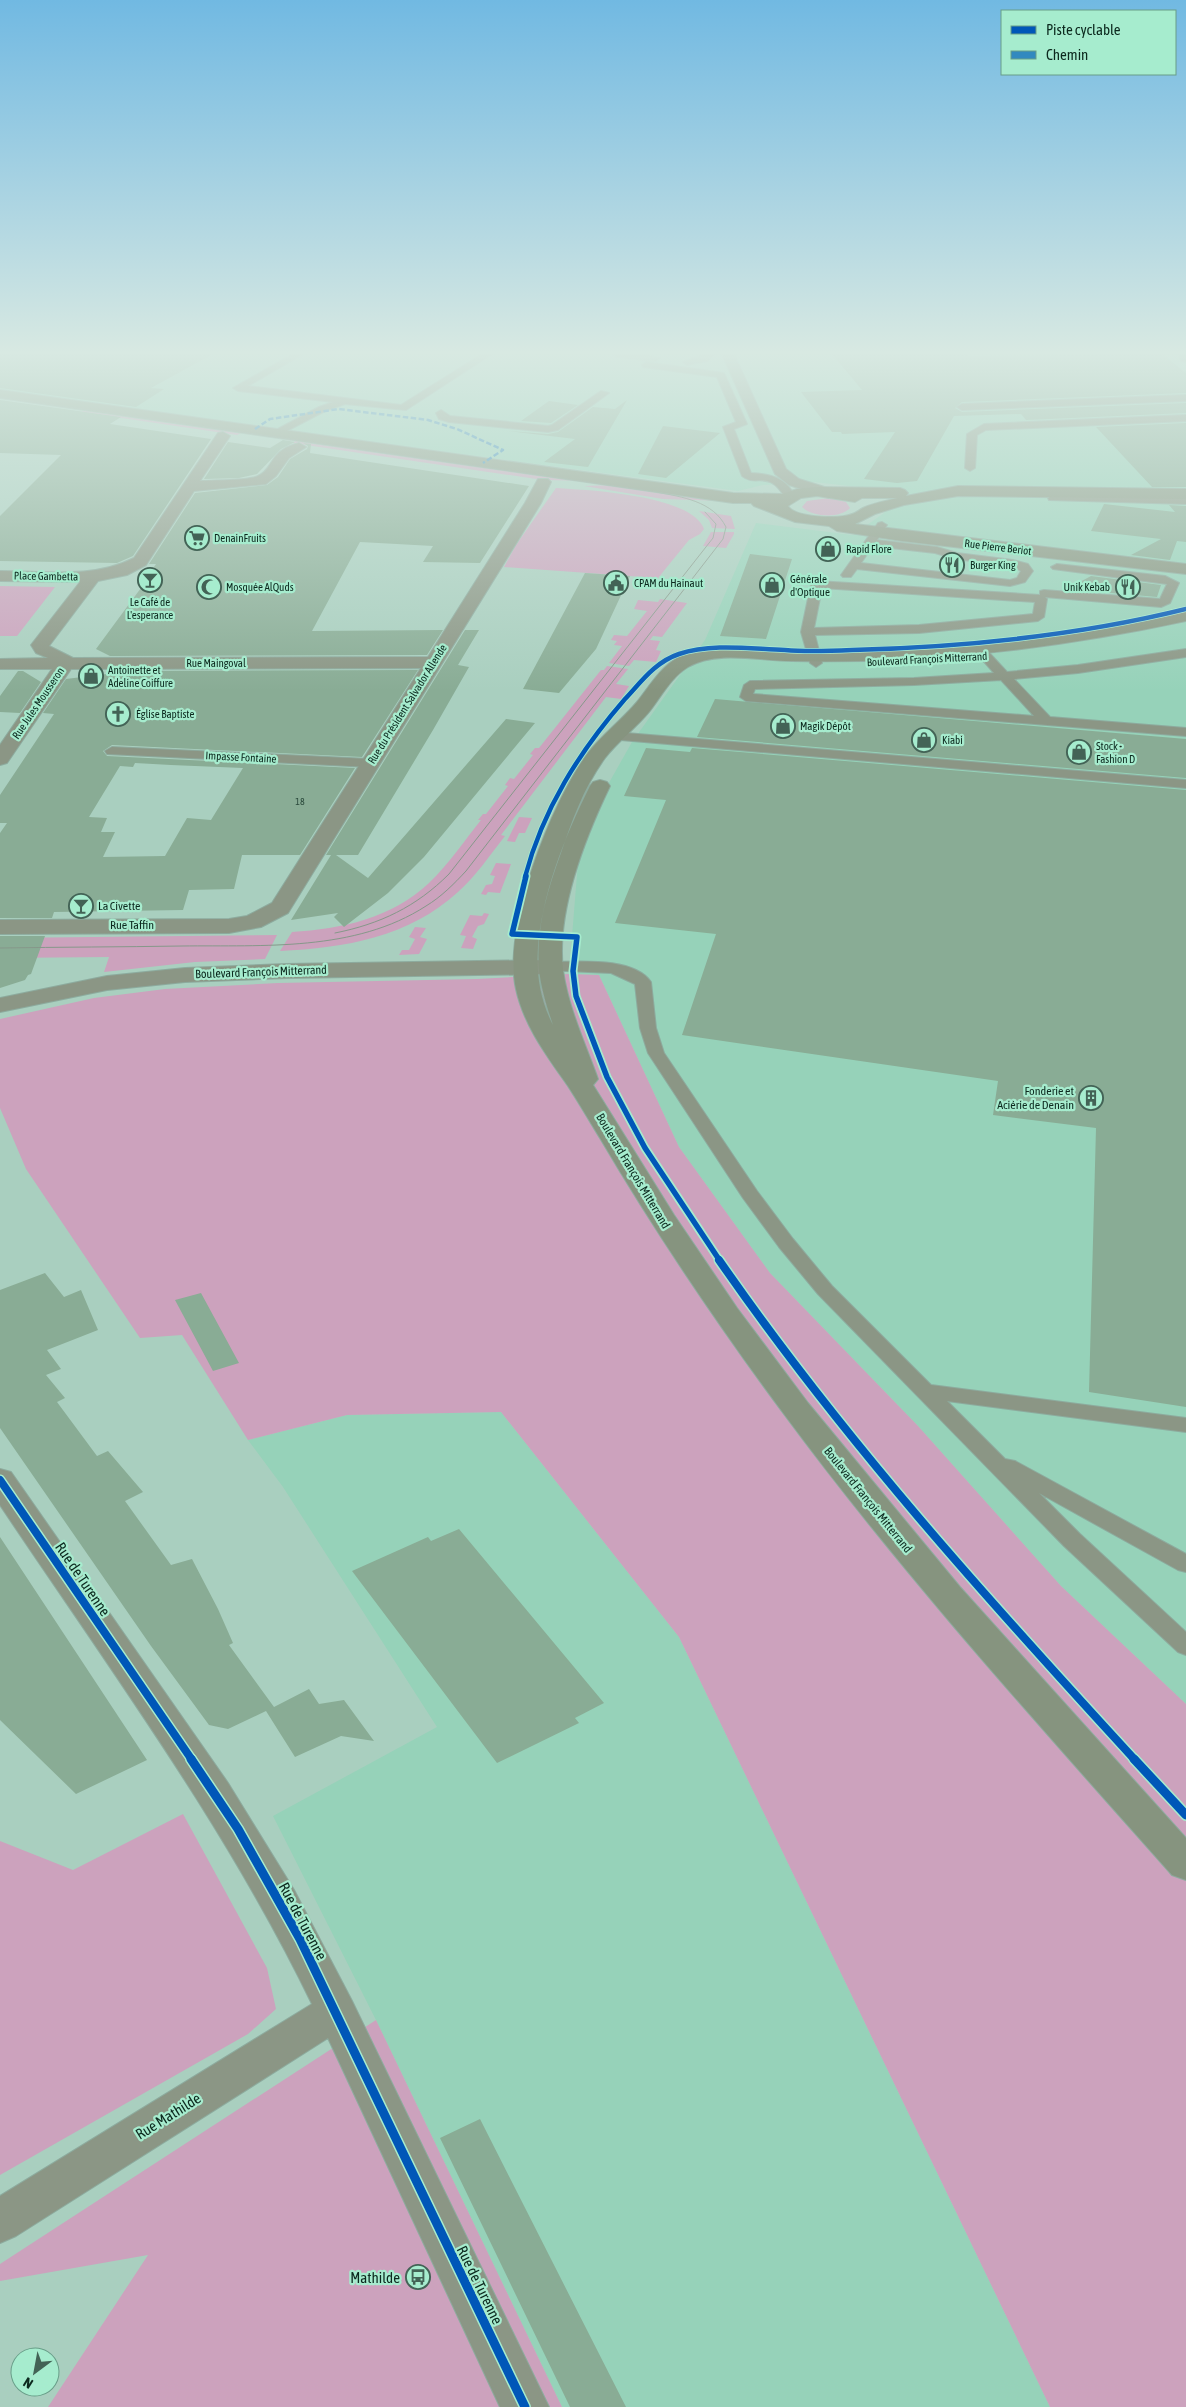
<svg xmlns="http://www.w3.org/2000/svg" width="1186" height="2407" font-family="'Asap Condensed',sans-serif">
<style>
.built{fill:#96d2b9}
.green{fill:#cca2bd}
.building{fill:#89ac95;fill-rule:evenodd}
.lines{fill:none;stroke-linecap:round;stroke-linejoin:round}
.lane-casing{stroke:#8dab9e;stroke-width:2}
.street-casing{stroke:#8dab9e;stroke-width:2}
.secondary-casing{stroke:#8dab9e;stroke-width:2}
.primary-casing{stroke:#8dab9e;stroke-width:2}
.lane{fill:#8b9685;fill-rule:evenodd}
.street{fill:#8b9685;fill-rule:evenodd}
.secondary{fill:#86947f;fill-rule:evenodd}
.primary{fill:#82907f;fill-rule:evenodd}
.tram{stroke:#86988a;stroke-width:1}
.quiet{stroke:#3289bf;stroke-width:2.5;stroke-dasharray:5.5 2.5;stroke-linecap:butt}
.cycleway-far3-casing{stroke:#a6ecce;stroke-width:6}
.cycleway-far2-casing{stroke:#a6ecce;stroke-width:9}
.cycleway-far1-casing{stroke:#a6ecce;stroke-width:11}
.cycleway-casing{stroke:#a6ecce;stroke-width:12}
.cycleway-far3{stroke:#0057b8;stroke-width:4.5}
.cycleway-far2{stroke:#0057b8;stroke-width:5.5}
.cycleway-far1{stroke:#0057b8;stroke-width:8}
.cycleway{stroke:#0057b8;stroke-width:9}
.labels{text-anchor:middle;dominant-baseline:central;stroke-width:4.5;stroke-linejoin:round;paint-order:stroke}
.number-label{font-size:10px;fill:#2b4a3c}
.far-poi-label{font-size:11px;fill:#0c291e;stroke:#a6ecce;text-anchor:start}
.far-street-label{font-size:11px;fill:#0c291e;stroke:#a6ecce}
.poi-label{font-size:12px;fill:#0c291e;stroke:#a6ecce;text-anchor:start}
.street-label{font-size:12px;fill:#0c291e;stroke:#a6ecce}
.near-street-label{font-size:15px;fill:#0c291e;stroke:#a6ecce}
.near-poi-label{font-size:15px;fill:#0c291e;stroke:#a6ecce;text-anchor:end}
</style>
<rect width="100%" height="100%" fill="#a9cfbf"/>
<path class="built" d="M0,354H1186V1704L1061,1586L918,1426L770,1273L679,1147L599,975L569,974L578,862L597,804L632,742L705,640L756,523L853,535L884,513L890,498L886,490L813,482L763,485L738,491L0,392Z
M501,1412L679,1637L1050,2407H562L376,2020L273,1816L437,1727L283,1487L248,1440L347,1415Z"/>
<path class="green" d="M91,408L246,430L237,435L81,412Z
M301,438L596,481L543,480L292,443Z
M615,485L726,501L663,499L584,486Z
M556,488C588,490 692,495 704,529L700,534L689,540L658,578L504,567L516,545Z
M829,498L846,502L850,508C840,519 812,517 802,507L807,501Z
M699,511L731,516L735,529L712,528L709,520Z
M711,532H734V534L726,548L703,546Z
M0,586L55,587L17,636H0Z
M660,599L687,603L662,637L653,636L650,640L660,641L656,650L661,651L656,662L634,660L629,666L609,663L622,646L614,645L617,641L611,640L614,635L627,636L647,611L634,609L638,600L658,602Z
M607,666L628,669L616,684L629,686L621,699L606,697L501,835L505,836C490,855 476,876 458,892C409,937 345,948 280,951L292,932C342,929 392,918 429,883C449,864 464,841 481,820H478L483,814H486L508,786L505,785L510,778L514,779L533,755L530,754L535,748H539L601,670H604Z
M519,817L532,818L525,833H519L515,842L507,841Z
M496,863L511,864L500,893L488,892L486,895L481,894L486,885L492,884L495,876L490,875Z
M484,913L489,914L484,924L478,926L472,937L477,939L473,949L461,948L466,936L460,935L470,915L482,916Z
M415,927L426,928L420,937L427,939L419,954L399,955L402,950H409L415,939L409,937Z
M277,935L265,959L195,962L104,972L109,957L0,958V938Z
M569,974L599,975L679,1147L770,1273L918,1426L1061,1586L1186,1704V2407H1050L679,1637L501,1412L347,1415L248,1440L182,1335L140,1338L26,1169L0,1108V1019L94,998L165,989L278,983L477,979Z
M183,1814L267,1968L276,2009L248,2034L0,2175V1841L73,1870Z
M376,2020L562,2407H48L148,2255L0,2281V2264Z"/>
<path class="building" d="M0,354H213L151,388L164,389L136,407L0,388Z
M832,354H967L969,356L1162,354L1186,373V393L962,402L955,408L962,412L1186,403V413L1026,420L1021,414L954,416L917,481L897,483L864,479L895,432L842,434L841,432H832L801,392L862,390Z
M0,400L121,417L110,424L211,439L133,556L117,563L0,561V516L61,455L0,453Z
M627,400L588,467L544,462L575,439L508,431L548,434L558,432L593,407L615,409Z
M549,401L578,405L551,423L521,421Z
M1186,423V487H1152L1096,427Z
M663,426L720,433L666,478L638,474Z
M283,440L295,442L281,449L257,474L239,478L204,479L228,442L270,448Z
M303,443L311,444L310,453L529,486L480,563L423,562L433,546L360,542L312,631L443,630L427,655L110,656L96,649L149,577H147L156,564H149L195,493L267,485L278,477L290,459L307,449L308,446Z
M1104,504L1175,512L1169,505L1186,506V542L1177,541L1170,560L1131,555L1161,539L1091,531Z
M750,554L792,559L766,639L720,636Z
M585,573L630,576L596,649L559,693L523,689Z
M1091,576L1161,585L1157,597L1067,589Z
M465,630H479L458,665L469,667L433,730L358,855H336L368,878L506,719L535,723L424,857L388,893L344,927L334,917L338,913L291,920L331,855H326Z
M418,670L362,757L112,745L103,751L107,756L355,768L300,855H242L234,889L189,890L183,910L54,912L52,918H0V833L7,823H0V795L54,714L43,713L66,679L130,671ZM135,763L171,765L243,768L211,820L187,818L165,856L103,857L115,832H101L107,818L89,817L120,766L133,767Z
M18,671H23L41,682L20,713L0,712V696Z
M715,699L1186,739V778L697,737Z
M646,748L690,752L692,748L1186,790V1407L1089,1392L1096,1128L993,1115L998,1081L682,1035L716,934L615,923L666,800L624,796Z
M0,936H45L31,974L28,975L25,980L0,988Z
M45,1273L64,1297L81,1290L98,1330L47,1350L61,1369L46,1375L65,1398L57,1402L97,1456L108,1451L143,1492L125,1501L171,1565L192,1559L218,1609L233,1643L229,1645L274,1707L309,1689L319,1704L344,1700L374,1741L341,1736L295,1757L266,1711L228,1729L209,1725L151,1646L0,1428V1290Z
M201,1293L239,1363L213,1371L175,1300Z
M459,1529L604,1703L575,1718L579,1723L497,1763L352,1571L428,1537L431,1541Z
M0,1537L147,1760L76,1794L0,1720Z
M480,2119L626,2407H570L440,2138Z"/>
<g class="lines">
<defs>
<path id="lane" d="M293,354H303L248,386L401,405L482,354H492L406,410L345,404L325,411L279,435L276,434V430L319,407L333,402L238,391L233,388Z
M613,354H641L660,358L656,361L617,357Z
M705,354H715L707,361L687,365L683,362Z
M646,362L724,373L747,424L734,429L751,473C771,474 787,478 795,497L794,499H786C768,468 757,488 742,476L723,427L736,422L717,377L643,367L642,365Z
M601,391L609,393L558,430L548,432L449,422L439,419L436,413L441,410L450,416L548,426L552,425Z
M1186,395V401L962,410L957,407L962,404Z
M1186,415V421L986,430L977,435L975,468L970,471L965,468L967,434L984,424Z
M1053,495L1186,498V504L1049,500L1048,498Z
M882,522L887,525L877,540L937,547L957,553L1013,560L1028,564L1033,571L1025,582L1010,586L857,569L851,577H843L841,575L878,523ZM873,546L935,553L955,559L1012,566L1021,571L1017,578L1010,580L861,563Z
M1057,564L1165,576L1179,583L1170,603L1161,607L1045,597L1047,599L1044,617L1038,621L919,633L815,635L822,663L816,667L810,663L801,632L811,584L817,581L1040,595V591L1044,590L1160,599L1167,584L1053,569L1051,567ZM822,588L1035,602L1033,614L919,625L814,628Z
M978,644L982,645L1007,672L1078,665L1186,649V657L1078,673L1014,679L1050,717L1186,728V736L746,701L740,697L744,685L750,681L914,678L994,673L972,648ZM1001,680L1034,716L753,694L755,689L914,685Z
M614,732L1186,780V788L609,739L607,736L609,733Z
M112,747L370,759L377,763L370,767L107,754L105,751Z
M550,962C577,962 633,956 651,982L656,1028L664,1053L757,1191L793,1239L832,1286L931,1385L1186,1418V1432L947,1401L1005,1459L1015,1461L1186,1554V1572L1178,1570L1039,1493L1080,1534L1186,1632V1655L1178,1652L1064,1546L818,1294L779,1247L743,1198L648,1053L640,1028L635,984L611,973L544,970L542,967L544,964Z"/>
<path id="street" d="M722,354H734L786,469L799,479L834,490L837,493L834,496L829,498L789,485L775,474Z
M223,432L230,436L200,481C214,480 248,481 258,476C274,469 269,450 299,443L306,447L289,458L276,476L266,484L194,491L146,565L127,575L98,581L49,646L73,658L428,657L525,503L538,479H548L551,482L541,503L288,913L261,927L229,933L0,934V920L229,919L247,916L272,903L421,668L71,669L7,763L0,765V745L52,669H0V659L48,658L36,653L31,645L80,582L0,581V571C45,571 93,579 134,558L218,433Z
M550,960L558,962L562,967L558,972L550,974L286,978L185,982L107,990L0,1012V998L107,976L185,968L286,964Z
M0,1469L11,1472L228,1783L294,1890L352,2001L549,2407H500L328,2038L16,2236L0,2243V2196L312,2004C226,1826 109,1668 0,1505Z"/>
<path id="secondary" d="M0,390L733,493L782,494L797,489L817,487L900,488L905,490L908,493L906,496L958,486L1186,489V499L958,496L904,505L875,514L855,524L1186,564V574L902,541L837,531L829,526L795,522L754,506L751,503H733L0,398ZM817,496L855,502L862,498H897C886,501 873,503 863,508C859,510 856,513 852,514C840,519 795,518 788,506L801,498Z
M1186,611V621C1056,649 925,664 792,661C760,661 717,650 688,667C671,677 661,697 649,712C636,728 618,741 605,758C585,785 572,820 561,853C541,908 524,970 553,1025C547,1007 541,988 539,969C534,910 564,838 590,786L593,782L600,780L607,782L610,786C585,838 556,911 563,970C568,1007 585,1043 598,1079L593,1085L674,1215L737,1308L808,1403L960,1587L1186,1838V1880L1172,1875C1039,1725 903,1575 784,1414C718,1325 656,1233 600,1138C589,1120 579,1103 568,1086C547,1056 524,1026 516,989C502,928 551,803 588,753C602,735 622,720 637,702C649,687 660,668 677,658C712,639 759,650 797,651C844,651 890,650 937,647C1021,641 1104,628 1186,611Z"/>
<path id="primary" d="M1179,354H1186V362L1181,361Z"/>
</defs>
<use href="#lane" class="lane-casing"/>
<use href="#street" class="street-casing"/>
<use href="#secondary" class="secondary-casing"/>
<use href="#primary" class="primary-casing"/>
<use href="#lane" class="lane"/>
<use href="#street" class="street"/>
<use href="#secondary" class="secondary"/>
<use href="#primary" class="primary"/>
<path class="tram" d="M0,397L656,492C682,497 713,501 726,527L723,539L466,871C454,884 441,897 426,906C355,952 263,945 182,946C122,947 61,947 0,948
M335,933C380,924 416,907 449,874L713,538L716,524L705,512"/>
<path class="quiet" d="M255,429L270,419L339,409L428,420L457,429L503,450L483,463"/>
<defs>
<path id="cycleway-far3" d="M525,877C543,809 579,752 625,699C641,682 655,662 679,654C712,643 751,649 785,650C807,652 830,651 852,650C965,647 1077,636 1186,609"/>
<path id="cycleway-far2" d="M526,876L512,934L577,937L573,971L576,996L607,1077L645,1148L720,1261"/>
<path id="cycleway-far1" d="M719,1260C843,1439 988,1600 1135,1760
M0,1480L192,1760"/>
<path id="cycleway" d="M191,1759L238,1829L300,1939L525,2407
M1134,1759L1186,1815"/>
</defs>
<use href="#cycleway-far3" class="cycleway-far3-casing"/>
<use href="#cycleway-far2" class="cycleway-far2-casing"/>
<use href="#cycleway-far1" class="cycleway-far1-casing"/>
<use href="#cycleway" class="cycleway-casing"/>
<use href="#cycleway-far3" class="cycleway-far3"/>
<use href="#cycleway-far2" class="cycleway-far2"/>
<use href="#cycleway-far1" class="cycleway-far1"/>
<use href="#cycleway" class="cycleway"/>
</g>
<linearGradient id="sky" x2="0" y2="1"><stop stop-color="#71b9e2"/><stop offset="0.51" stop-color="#d8e9e2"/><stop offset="1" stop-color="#d8e9e2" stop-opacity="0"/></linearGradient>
<rect width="1186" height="691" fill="url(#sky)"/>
<defs>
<symbol id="supermarket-ring" viewBox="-11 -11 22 22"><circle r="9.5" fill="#a6ecce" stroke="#436356" stroke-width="1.5"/><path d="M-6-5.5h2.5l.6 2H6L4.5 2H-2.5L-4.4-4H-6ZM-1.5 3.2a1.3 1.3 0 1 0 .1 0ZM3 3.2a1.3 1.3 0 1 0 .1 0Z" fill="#436356"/></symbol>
<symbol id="shop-ring" viewBox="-11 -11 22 22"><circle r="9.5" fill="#a6ecce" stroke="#436356" stroke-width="1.5"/><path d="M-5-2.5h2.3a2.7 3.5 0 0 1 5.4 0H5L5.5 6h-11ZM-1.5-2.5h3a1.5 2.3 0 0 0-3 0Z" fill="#436356"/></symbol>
<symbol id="restaurant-ring" viewBox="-11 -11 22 22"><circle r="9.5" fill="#a6ecce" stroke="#436356" stroke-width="1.5"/><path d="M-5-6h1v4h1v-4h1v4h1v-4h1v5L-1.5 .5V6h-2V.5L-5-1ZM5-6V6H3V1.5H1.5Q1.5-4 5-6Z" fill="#436356"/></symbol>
<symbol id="bar-ring" viewBox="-11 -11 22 22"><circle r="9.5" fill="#a6ecce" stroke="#436356" stroke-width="1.5"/><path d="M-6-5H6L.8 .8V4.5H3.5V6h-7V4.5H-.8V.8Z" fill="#436356"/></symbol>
<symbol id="civic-ring" viewBox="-11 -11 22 22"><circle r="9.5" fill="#a6ecce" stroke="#436356" stroke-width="1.5"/><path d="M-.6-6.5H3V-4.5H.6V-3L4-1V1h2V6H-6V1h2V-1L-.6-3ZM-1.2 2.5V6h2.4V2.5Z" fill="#436356"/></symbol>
<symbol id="mosque-ring" viewBox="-11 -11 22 22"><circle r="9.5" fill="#a6ecce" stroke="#436356" stroke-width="1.5"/><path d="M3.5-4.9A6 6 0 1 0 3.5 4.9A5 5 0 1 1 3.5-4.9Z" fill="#436356"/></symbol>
<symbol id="church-ring" viewBox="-11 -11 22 22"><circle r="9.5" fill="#a6ecce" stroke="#436356" stroke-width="1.5"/><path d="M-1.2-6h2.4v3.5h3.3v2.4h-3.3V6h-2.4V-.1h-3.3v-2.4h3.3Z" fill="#436356"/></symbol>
<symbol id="building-ring" viewBox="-11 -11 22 22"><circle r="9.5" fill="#a6ecce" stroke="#436356" stroke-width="1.5"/><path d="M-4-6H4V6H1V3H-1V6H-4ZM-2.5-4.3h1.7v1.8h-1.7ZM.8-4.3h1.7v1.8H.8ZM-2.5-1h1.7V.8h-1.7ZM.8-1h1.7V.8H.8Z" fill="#436356"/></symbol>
<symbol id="bus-ring" viewBox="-11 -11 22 22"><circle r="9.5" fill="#a6ecce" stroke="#436356" stroke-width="1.5"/><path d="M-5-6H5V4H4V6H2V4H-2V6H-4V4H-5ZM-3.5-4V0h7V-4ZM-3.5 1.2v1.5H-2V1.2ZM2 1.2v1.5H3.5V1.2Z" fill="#436356"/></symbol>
</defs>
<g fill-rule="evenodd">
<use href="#supermarket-ring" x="183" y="524" width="28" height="28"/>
<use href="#shop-ring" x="814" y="535" width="28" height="28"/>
<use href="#restaurant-ring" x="938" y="551" width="28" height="28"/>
<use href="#bar-ring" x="136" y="566" width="28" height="28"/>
<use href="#civic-ring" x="602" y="569" width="28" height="28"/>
<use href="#shop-ring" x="758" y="571" width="28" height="28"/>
<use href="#mosque-ring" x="195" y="573" width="28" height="28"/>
<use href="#restaurant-ring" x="1114" y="573" width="28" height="28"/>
<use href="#shop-ring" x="77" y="662" width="28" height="28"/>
<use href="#church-ring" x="104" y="700" width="28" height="28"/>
<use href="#shop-ring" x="769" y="712" width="28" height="28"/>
<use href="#shop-ring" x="910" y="726" width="28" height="28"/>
<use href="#shop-ring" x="1065" y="738" width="28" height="28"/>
<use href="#bar-ring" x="67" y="892" width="28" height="28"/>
<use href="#building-ring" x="1077" y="1084" width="28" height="28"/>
<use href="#bus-ring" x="404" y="2263" width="28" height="28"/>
</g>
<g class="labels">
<g class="number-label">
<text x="300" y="801">18</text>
</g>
<g class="far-poi-label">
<text x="214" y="538">DenainFruits</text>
<text x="846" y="549">Rapid Flore</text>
<text x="970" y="565">Burger King</text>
<text x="790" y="579">Générale<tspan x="790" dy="13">d'Optique</tspan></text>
<text x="634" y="583">CPAM du Hainaut</text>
<text x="226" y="587">Mosquée AlQuds</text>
<text x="1110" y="587" text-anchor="end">Unik Kebab</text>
<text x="150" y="602" text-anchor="middle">Le Café de<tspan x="150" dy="13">L'esperance</tspan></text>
<text x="108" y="670">Antoinette et<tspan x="108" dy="13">Adeline Coiffure</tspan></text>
<text x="136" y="714">Église Baptiste</text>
<text x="800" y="726">Magik Dépôt</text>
<text x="942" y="740">Kiabi</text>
<text x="1096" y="746">Stock -<tspan x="1096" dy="13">Fashion D</tspan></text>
</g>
<g class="far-street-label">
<text transform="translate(998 547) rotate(7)">Rue Pierre Beriot</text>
<text transform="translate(46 576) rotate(1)">Place Gambetta</text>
<text transform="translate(927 659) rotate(-3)">Boulevard François Mitterrand</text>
<text x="216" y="663">Rue Maingoval</text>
<text transform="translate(38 703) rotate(-56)">Rue Jules Mousseron</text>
<text transform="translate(407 704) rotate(-58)">Rue du Président Salvador Allende</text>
<text transform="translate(241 757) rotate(3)">Impasse Fontaine</text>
</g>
<g class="poi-label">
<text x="98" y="906">La Civette</text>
<text x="1074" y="1091" text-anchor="end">Fonderie et<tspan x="1074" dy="14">Aciérie de Denain</tspan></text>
</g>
<g class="street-label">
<text x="132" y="925">Rue Taffin</text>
<text transform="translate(261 972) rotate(-2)">Boulevard François Mitterrand</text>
<text transform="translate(633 1171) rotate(59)">Boulevard François Mitterrand</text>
<text transform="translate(868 1500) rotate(51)">Boulevard François Mitterrand</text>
</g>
<g class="near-street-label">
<text transform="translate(83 1579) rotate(56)">Rue de Turenne</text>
<text transform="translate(303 1921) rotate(62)">Rue de Turenne</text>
<text transform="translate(168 2116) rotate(-32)">Rue Mathilde</text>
<text transform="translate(480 2285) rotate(64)">Rue de Turenne</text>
</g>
<g class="near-poi-label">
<text x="400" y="2277">Mathilde</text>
</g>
</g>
<rect x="1001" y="10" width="175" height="65" fill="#a6ecce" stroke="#689e88"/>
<rect x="1011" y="26" width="25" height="8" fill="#0057b8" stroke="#689e88"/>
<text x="1046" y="35" font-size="15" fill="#0c291e">Piste cyclable</text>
<rect x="1011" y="51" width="25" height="8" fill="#3289bf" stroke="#689e88"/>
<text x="1046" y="60" font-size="15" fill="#0c291e">Chemin</text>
<g transform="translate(35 2372) rotate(212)"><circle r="24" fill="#a6ecce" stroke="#689e88"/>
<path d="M0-4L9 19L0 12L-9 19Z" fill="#436356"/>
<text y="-8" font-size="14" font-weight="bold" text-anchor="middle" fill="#0c291e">N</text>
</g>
</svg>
